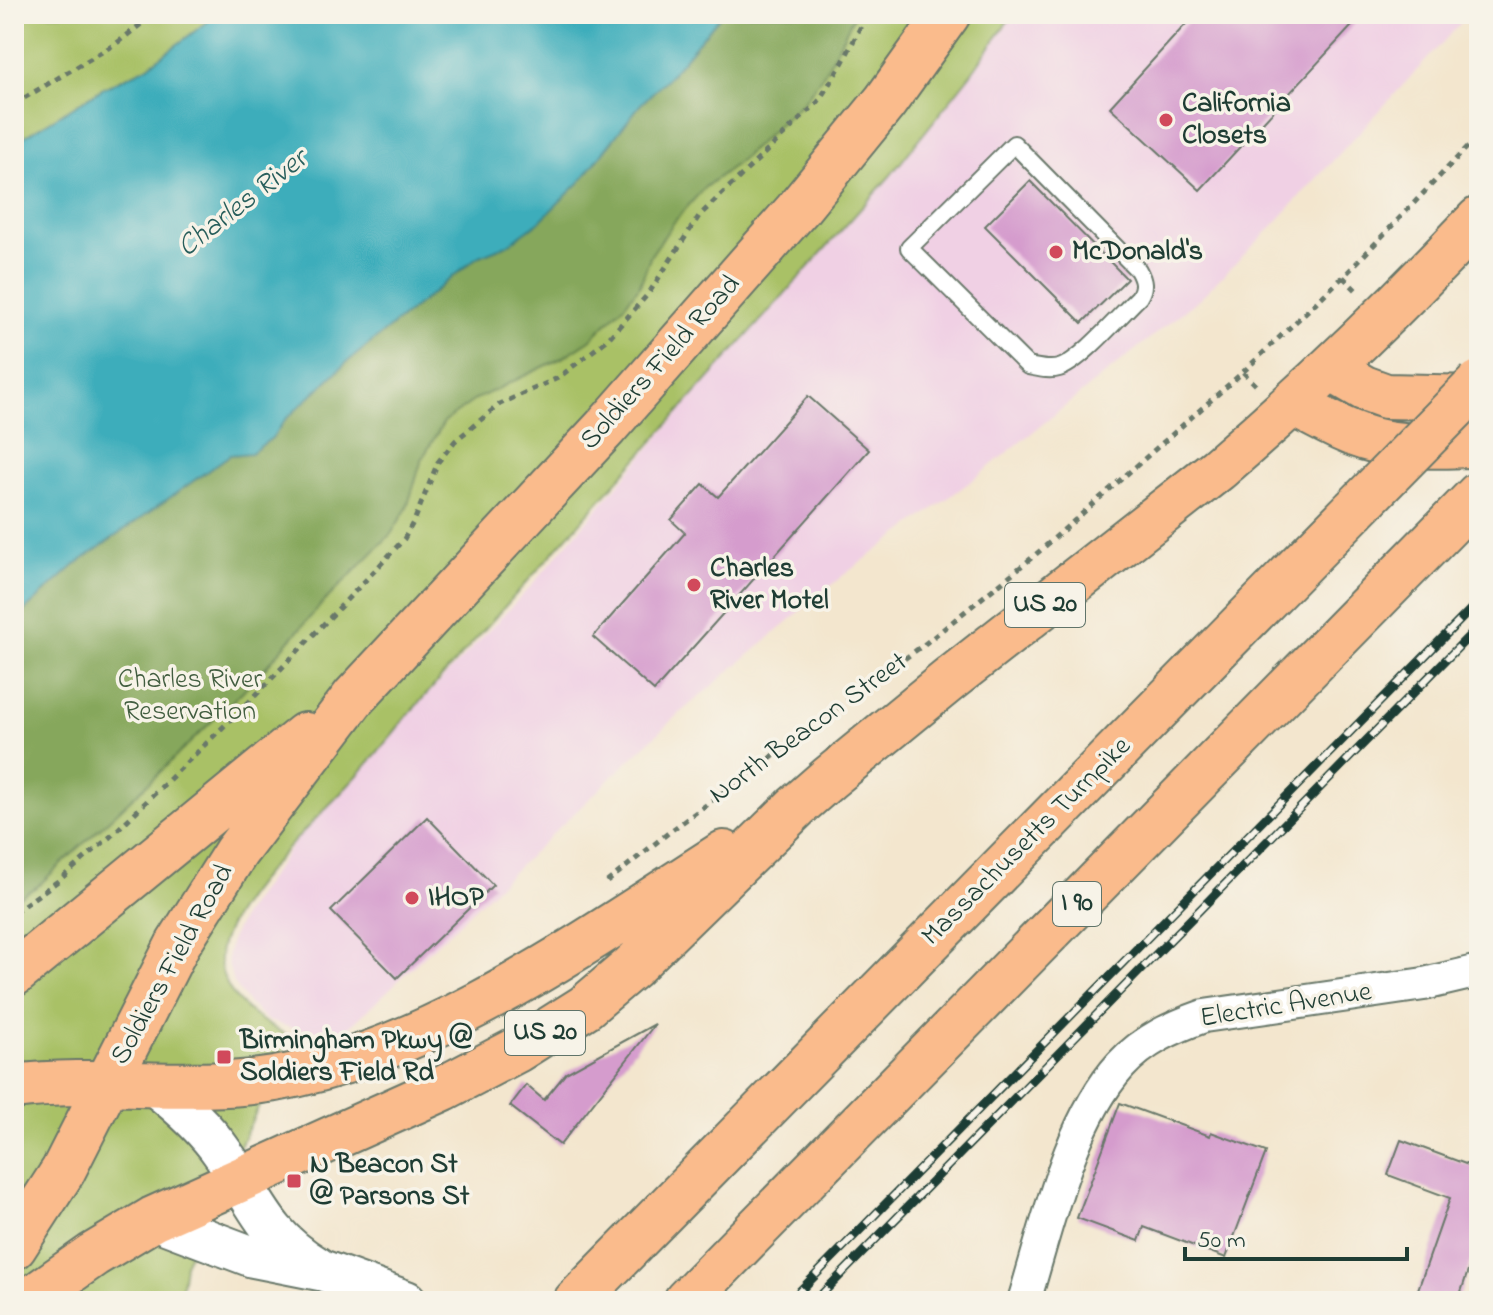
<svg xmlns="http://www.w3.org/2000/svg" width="1493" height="1315" font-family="'Indie Flower',sans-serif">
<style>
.built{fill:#f0d0e4}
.green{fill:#a9c166;stroke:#647f4d;stroke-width:2}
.forest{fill:#86a75b;stroke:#527248;stroke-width:2}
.water{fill:#3eadbb;stroke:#2e7578;stroke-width:2}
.building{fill:#d59ccd}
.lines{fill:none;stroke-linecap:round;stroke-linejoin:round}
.service-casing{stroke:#69786a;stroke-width:20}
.minor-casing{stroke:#69786a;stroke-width:36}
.tertiary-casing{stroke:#69786a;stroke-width:44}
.primary-casing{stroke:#69786a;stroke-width:48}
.motorway-casing{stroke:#69786a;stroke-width:48}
.path{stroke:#69786a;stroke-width:5;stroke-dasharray:6 6;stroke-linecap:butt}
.service{stroke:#fff;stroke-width:16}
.minor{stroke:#fff;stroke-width:32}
.tertiary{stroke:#fff;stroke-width:40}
.primary{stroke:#fabb8c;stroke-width:44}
.motorway{stroke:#fabb8c;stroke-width:44}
.rail-casing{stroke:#1f3d34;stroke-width:9}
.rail{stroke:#f7f3e8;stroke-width:6;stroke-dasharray:18;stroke-linecap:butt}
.motorway-bridge-casing{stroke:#69786a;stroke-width:48;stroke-linecap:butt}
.motorway-bridge{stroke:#fabb8c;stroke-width:44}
.poi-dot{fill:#d1495b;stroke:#f7f3e8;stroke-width:3}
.labels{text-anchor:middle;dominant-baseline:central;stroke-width:7;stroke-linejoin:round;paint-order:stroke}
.shield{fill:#f7f3e8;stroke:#60746a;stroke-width:2}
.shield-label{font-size:26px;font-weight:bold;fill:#1f3d34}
.poi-label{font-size:28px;font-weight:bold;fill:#1f3d34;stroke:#f7f3e8;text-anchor:start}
.street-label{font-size:28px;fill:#1f3d34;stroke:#f7f3e8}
.park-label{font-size:28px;fill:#425e40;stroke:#f7f3e8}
.water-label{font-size:30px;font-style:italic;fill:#285f5c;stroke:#f7f3e8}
</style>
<rect width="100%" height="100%" fill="#f7f3e8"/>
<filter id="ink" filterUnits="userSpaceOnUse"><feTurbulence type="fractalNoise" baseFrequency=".0125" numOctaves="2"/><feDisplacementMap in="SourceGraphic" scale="16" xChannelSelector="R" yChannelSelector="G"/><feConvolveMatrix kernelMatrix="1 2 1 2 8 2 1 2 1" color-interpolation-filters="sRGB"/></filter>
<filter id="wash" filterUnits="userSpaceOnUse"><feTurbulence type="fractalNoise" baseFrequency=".006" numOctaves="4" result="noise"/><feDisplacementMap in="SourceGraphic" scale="32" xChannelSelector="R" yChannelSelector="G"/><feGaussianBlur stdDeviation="1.8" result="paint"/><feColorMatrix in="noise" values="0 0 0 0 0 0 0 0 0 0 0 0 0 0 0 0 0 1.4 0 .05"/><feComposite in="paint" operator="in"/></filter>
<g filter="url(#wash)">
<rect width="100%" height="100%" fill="#f3e6ce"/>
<path class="built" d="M1005,14H1469L1265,234L1199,299L974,479L841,577L674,718L354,1023L343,1030L323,1032L299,1030L268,1021L248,1003L233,982L227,959L231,939L243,915L297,839L358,775L408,715L531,586L786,289Z"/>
<path class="green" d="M14,14H218L147,67L104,88L14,143Z
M722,14H1013L971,74L890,176L408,715C391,736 374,757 357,776C322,815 217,908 220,960C223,999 260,1022 291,1037L185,1264L180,1301H14V620L76,564L230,455L540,221Z"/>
<path class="forest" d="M722,14H855L825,72L804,101L736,164L704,188L674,222L651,255L640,285L622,308L590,340L562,358L476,399L444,422L422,459L407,508L391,534L320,606L258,676L157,775L38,886L14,900V620L76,564L230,455L251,453L272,438L285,420L346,363L477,257L507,245L580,182L640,105L672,73Z"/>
<path class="water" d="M218,14H722L672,73L640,105L580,182L540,221L507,245L477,257L346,363L285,420L272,438L251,453L230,455L76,564L14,620V143L104,88L147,67Z"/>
<g id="blocks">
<path class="building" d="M1195,14H1363L1200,190L1110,107Z
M1030,181L1127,279L1082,323L985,226Z
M808,396L869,450L654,691L593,637L685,533L671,520L703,484L718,497Z
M427,817L493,885L397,978L331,911Z
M655,1024L560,1145L510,1106L526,1085L544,1100L566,1073Z
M1120,1103L1210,1136L1211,1132L1266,1152L1226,1258L1144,1227L1139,1241L1077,1218Z
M1401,1140L1479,1169V1238L1458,1301H1414L1450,1198L1388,1175Z"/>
</g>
</g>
<g filter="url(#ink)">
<use href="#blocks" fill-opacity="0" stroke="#69786a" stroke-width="2"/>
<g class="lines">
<defs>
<path id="service" d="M1014,144L1138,270C1144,281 1145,287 1139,297C1121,314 1080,362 1059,368C1049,371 1039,368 1028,366L909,248Z"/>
<path id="minor" d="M1024,1301C1047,1227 1069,1122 1121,1065C1144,1040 1173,1027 1204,1016L1424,984L1479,971"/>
<path id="tertiary" d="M155,1086C181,1106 205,1127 224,1155C257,1203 264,1235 317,1267
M153,1219L253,1257L324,1271L406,1301"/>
<path id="primary" d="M1331,369L1364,388L1386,396L1479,398
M1293,404C1319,417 1345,433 1373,440C1407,449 1444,445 1479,445
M14,974L305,735
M14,1087C101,1076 188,1093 275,1079C433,1052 591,938 724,853
M14,1247L63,1171L178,944L236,852L354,697L606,427L797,210L885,102L948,14
M28,1301L93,1255L153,1219L444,1088L517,1050L585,1007L631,968L797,806L829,778L949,680L1218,469C1310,390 1396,307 1479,219"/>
<path id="motorway" d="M576,1301L1354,510
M686,1301L1479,494"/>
</defs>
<use href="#service" class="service-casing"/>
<use href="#minor" class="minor-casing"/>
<use href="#tertiary" class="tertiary-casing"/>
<use href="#primary" class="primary-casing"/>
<use href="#motorway" class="motorway-casing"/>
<path class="path" d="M14,104L117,43L154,14
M1343,277L1359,293
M1243,372L1259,388
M607,882L672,830L926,643L1034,556L1243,372L1346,274L1479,135
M14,912L58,881L110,837L255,696L380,565L404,539L415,519L438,462L455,441L500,404L558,378L607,340L649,293L699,216L818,102L843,62L867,14"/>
<use href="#service" class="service"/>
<use href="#minor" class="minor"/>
<use href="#tertiary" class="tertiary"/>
<use href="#primary" class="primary"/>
<use href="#motorway" class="motorway"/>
<defs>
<path id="rail" d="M790,1301L1479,601
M815,1301L1479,626"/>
</defs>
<use href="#rail" class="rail-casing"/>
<use href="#rail" class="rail"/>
<defs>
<path id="motorway-bridge" d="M1354,510L1479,383"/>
</defs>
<use href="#motorway-bridge" class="motorway-bridge-casing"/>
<use href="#motorway-bridge" class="motorway-bridge"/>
</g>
</g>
<g class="poi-dot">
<circle cx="1166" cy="120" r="8"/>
<circle cx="1056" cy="252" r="8"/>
<circle cx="694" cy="585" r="8"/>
<circle cx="412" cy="898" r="8"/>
<rect x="216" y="1049" width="16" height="16" rx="4"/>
<rect x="286" y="1173" width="16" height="16" rx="4"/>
</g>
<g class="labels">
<g class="shield">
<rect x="1005" y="583" width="80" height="44" rx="6"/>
<rect x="1053" y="882" width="48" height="44" rx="6"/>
<rect x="505" y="1011" width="80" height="44" rx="6"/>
</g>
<g class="shield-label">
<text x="1045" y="605">US 20</text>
<text x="1077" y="904">I 90</text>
<text x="545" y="1033">US 20</text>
</g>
<g class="poi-label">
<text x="1182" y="104">California<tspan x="1182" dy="32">Closets</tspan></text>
<text x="1072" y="252">McDonald's</text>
<text x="710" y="569">Charles<tspan x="710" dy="32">River Motel</tspan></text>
<text x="428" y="898">IHOP</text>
<text x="240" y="1041">Birmingham Pkwy @<tspan x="240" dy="32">Soldiers Field Rd</tspan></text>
<text x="310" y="1165">N Beacon St<tspan x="310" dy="32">@ Parsons St</tspan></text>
</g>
<g class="street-label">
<text transform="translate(661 363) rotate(-48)">Soldiers Field Road</text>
<text transform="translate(809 729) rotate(-36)">North Beacon Street</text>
<text transform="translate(1027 842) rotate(-45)">Massachusetts Turnpike</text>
<text transform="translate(173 965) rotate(-61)">Soldiers Field Road</text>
<text transform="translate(1286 1006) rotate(-9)">Electric Avenue</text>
</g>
<g class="park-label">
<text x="190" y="680">Charles River<tspan x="190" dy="32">Reservation</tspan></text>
</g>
<g class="water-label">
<text transform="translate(243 204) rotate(-38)">Charles River</text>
</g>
</g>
<rect width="1493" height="1315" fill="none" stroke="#f7f3e8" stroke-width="48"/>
<path d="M1185 1247v12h222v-12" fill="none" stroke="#1f3d34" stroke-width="4"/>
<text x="1197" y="1247" font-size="24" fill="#1f3d34" stroke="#f7f3e8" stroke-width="6" paint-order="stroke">50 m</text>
</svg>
